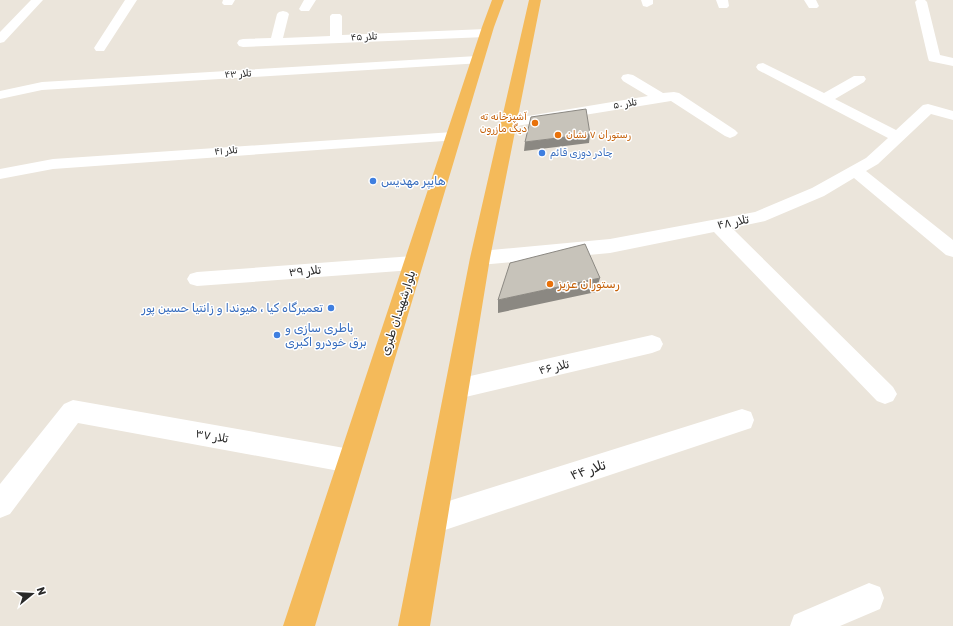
<svg xmlns="http://www.w3.org/2000/svg" width="953" height="626" font-family="Rubik,'Noto Sans Arabic',sans-serif">
<style>
.lines{fill:none;stroke-linecap:round;stroke-linejoin:round}
.minor{fill:#fff;fill-rule:evenodd}
.trunk{fill:#f4ba5a;fill-rule:evenodd}
.shaded-wall{fill:#8b8882}
.building{fill:#c7c3ba;stroke:#8b8882}
.food-dot{fill:#e8710a;stroke:#fff;stroke-width:1.5}
.shop-dot{fill:#3f7fe0;stroke:#fff;stroke-width:1.5}
.labels{text-anchor:middle;dominant-baseline:central;stroke-width:3;stroke-linejoin:round;paint-order:stroke}
.far-street-label{font-size:10px;fill:#292929;stroke:#fff}
.far-food-label{font-size:10px;fill:#c56008;stroke:#fff;text-anchor:end}
.far-shop-label{font-size:10px;fill:#366cbe;stroke:#fff;text-anchor:start}
.shop-label{font-size:12px;fill:#366cbe;stroke:#fff;text-anchor:start}
.street-label{font-size:12px;fill:#292929;stroke:#fff}
.food-label{font-size:12px;fill:#c56008;stroke:#fff;text-anchor:start}
.near-street-label{font-size:14px;fill:#292929;stroke:#fff}
</style>
<rect width="100%" height="100%" fill="#ebe5db"/>
<g class="lines">
<path class="minor" d="M31,0H43L4,42L0,43V32Z
M125,0H137L104,51H96L94,48Z
M223,0H235L232,5H224L222,3Z
M304,0H316L309,11H301L299,9Z
M641,0H653V4L647,7L643,6Z
M716,0H728L729,6L727,8H719Z
M804,0H816L819,6L817,8H809Z
M917,0H925L927,2L940,55L953,58V66L929,61L928,58L915,2Z
M283,11L287,12L289,14L283,38L330,36V16L332,14H340L342,16V35L486,29L490,30L492,33L490,36L486,37L243,47L239,46L237,43L239,40L243,39L271,38L277,14L279,12Z
M477,56L482,57L484,60L482,63L42,90L0,99V91L42,82Z
M763,63L824,93L854,76H864L866,79L864,82L835,99L896,130L923,105L928,104L953,111V120L931,114L878,164L866,171L953,240V257L946,255L854,178L824,196L765,221L732,228L893,387L897,394L893,401L885,404L877,401L714,232L610,253L480,265L473,263L470,258L473,253L480,251L610,239L755,212L812,188L866,158L888,138L758,70L756,67L758,64Z
M628,74L633,75L663,93L674,92L679,93L735,130L738,133L735,136L730,138L725,136L671,101L510,127L505,126L503,123L505,120L510,119L648,96L623,81L621,78L623,75Z
M453,132L458,134L461,137L458,140L53,169L0,179V169L53,159Z
M413,256L420,258L423,263L420,268L413,270L197,286L190,284L187,279L190,274L197,272Z
M652,335L660,338L663,344L660,350L652,353L457,399L449,396L445,389L449,382L457,379Z
M73,400L350,449L359,452L363,461L359,470L350,473L78,423L10,514L0,518V484L64,404Z
M742,409L751,412L754,420L751,428L433,534L423,530L419,520L423,510L433,506Z
M869,583L880,587L884,598L880,609L840,626H790L794,615Z"/>
<path class="trunk" d="M492,0H504L494,27L315,626H283L482,27Z
M529,0H541L490,258L430,626H398L470,258Z"/>
</g>
<path class="shaded-wall" d="M590,134L589,143L524,151L525,142Z
M600,278L596,292L498,313V300Z"/>
<path class="building" d="M586,109L590,134L525,142L531,117Z
M585,244L600,278L498,300L510,263Z"/>
<g class="food-dot">
<circle cx="535" cy="123" r="4"/>
<circle cx="558" cy="135" r="4"/>
<circle cx="550" cy="284" r="4"/>
</g>
<g class="shop-dot">
<circle cx="542" cy="153" r="4"/>
<circle cx="373" cy="181" r="4"/>
<circle cx="331" cy="308" r="4"/>
<circle cx="277" cy="335" r="4"/>
</g>
<g class="labels">
<g class="far-street-label">
<text transform="translate(364 37) rotate(-2)">تلار ۴۵</text>
<text transform="translate(238 74) rotate(-3)">تلار ۴۳</text>
<text transform="translate(625 104) rotate(-9)">تلار ۵۰</text>
<text transform="translate(226 151) rotate(-4)">تلار ۴۱</text>
</g>
<g class="far-food-label">
<text x="527" y="117">آشپزخانه ته<tspan x="527" dy="12">دیگ مازرون</tspan></text>
<text x="566" y="135" text-anchor="start">رستوران ۷ نشان</text>
</g>
<g class="far-shop-label">
<text x="550" y="153">چادر دوزی قائم</text>
</g>
<g class="shop-label">
<text x="381" y="181">هایپر مهدیس</text>
<text x="323" y="308" text-anchor="end">تعمیرگاه کیا ، هیوندا و زانتیا حسین پور</text>
<text x="285" y="328">باطری سازی و<tspan x="285" dy="14">برق خودرو اکبری</tspan></text>
</g>
<g class="street-label">
<text transform="translate(733 222) rotate(-11)">تلار ۴۸</text>
<text transform="translate(305 271) rotate(-4)">تلار ۳۹</text>
<text transform="translate(398 313) rotate(-72)">بلوارشهیدان طبری</text>
<text transform="translate(554 367) rotate(-13)">تلار ۴۶</text>
<text transform="translate(212 436) rotate(10)">تلار ۳۷</text>
</g>
<g class="food-label">
<text x="558" y="284">رستوران عزیز</text>
</g>
<g class="near-street-label">
<text transform="translate(588 470) rotate(-18)">تلار ۴۴</text>
</g>
</g>
<g transform="translate(32 594) rotate(72)" stroke="#ffffff" stroke-width="3" paint-order="stroke">
<path d="M0-3L7 15L0 10L-7 15Z" fill="#292929"/>
<text y="-6" font-size="11" font-weight="bold" text-anchor="middle" fill="#292929">N</text>
</g>
</svg>
